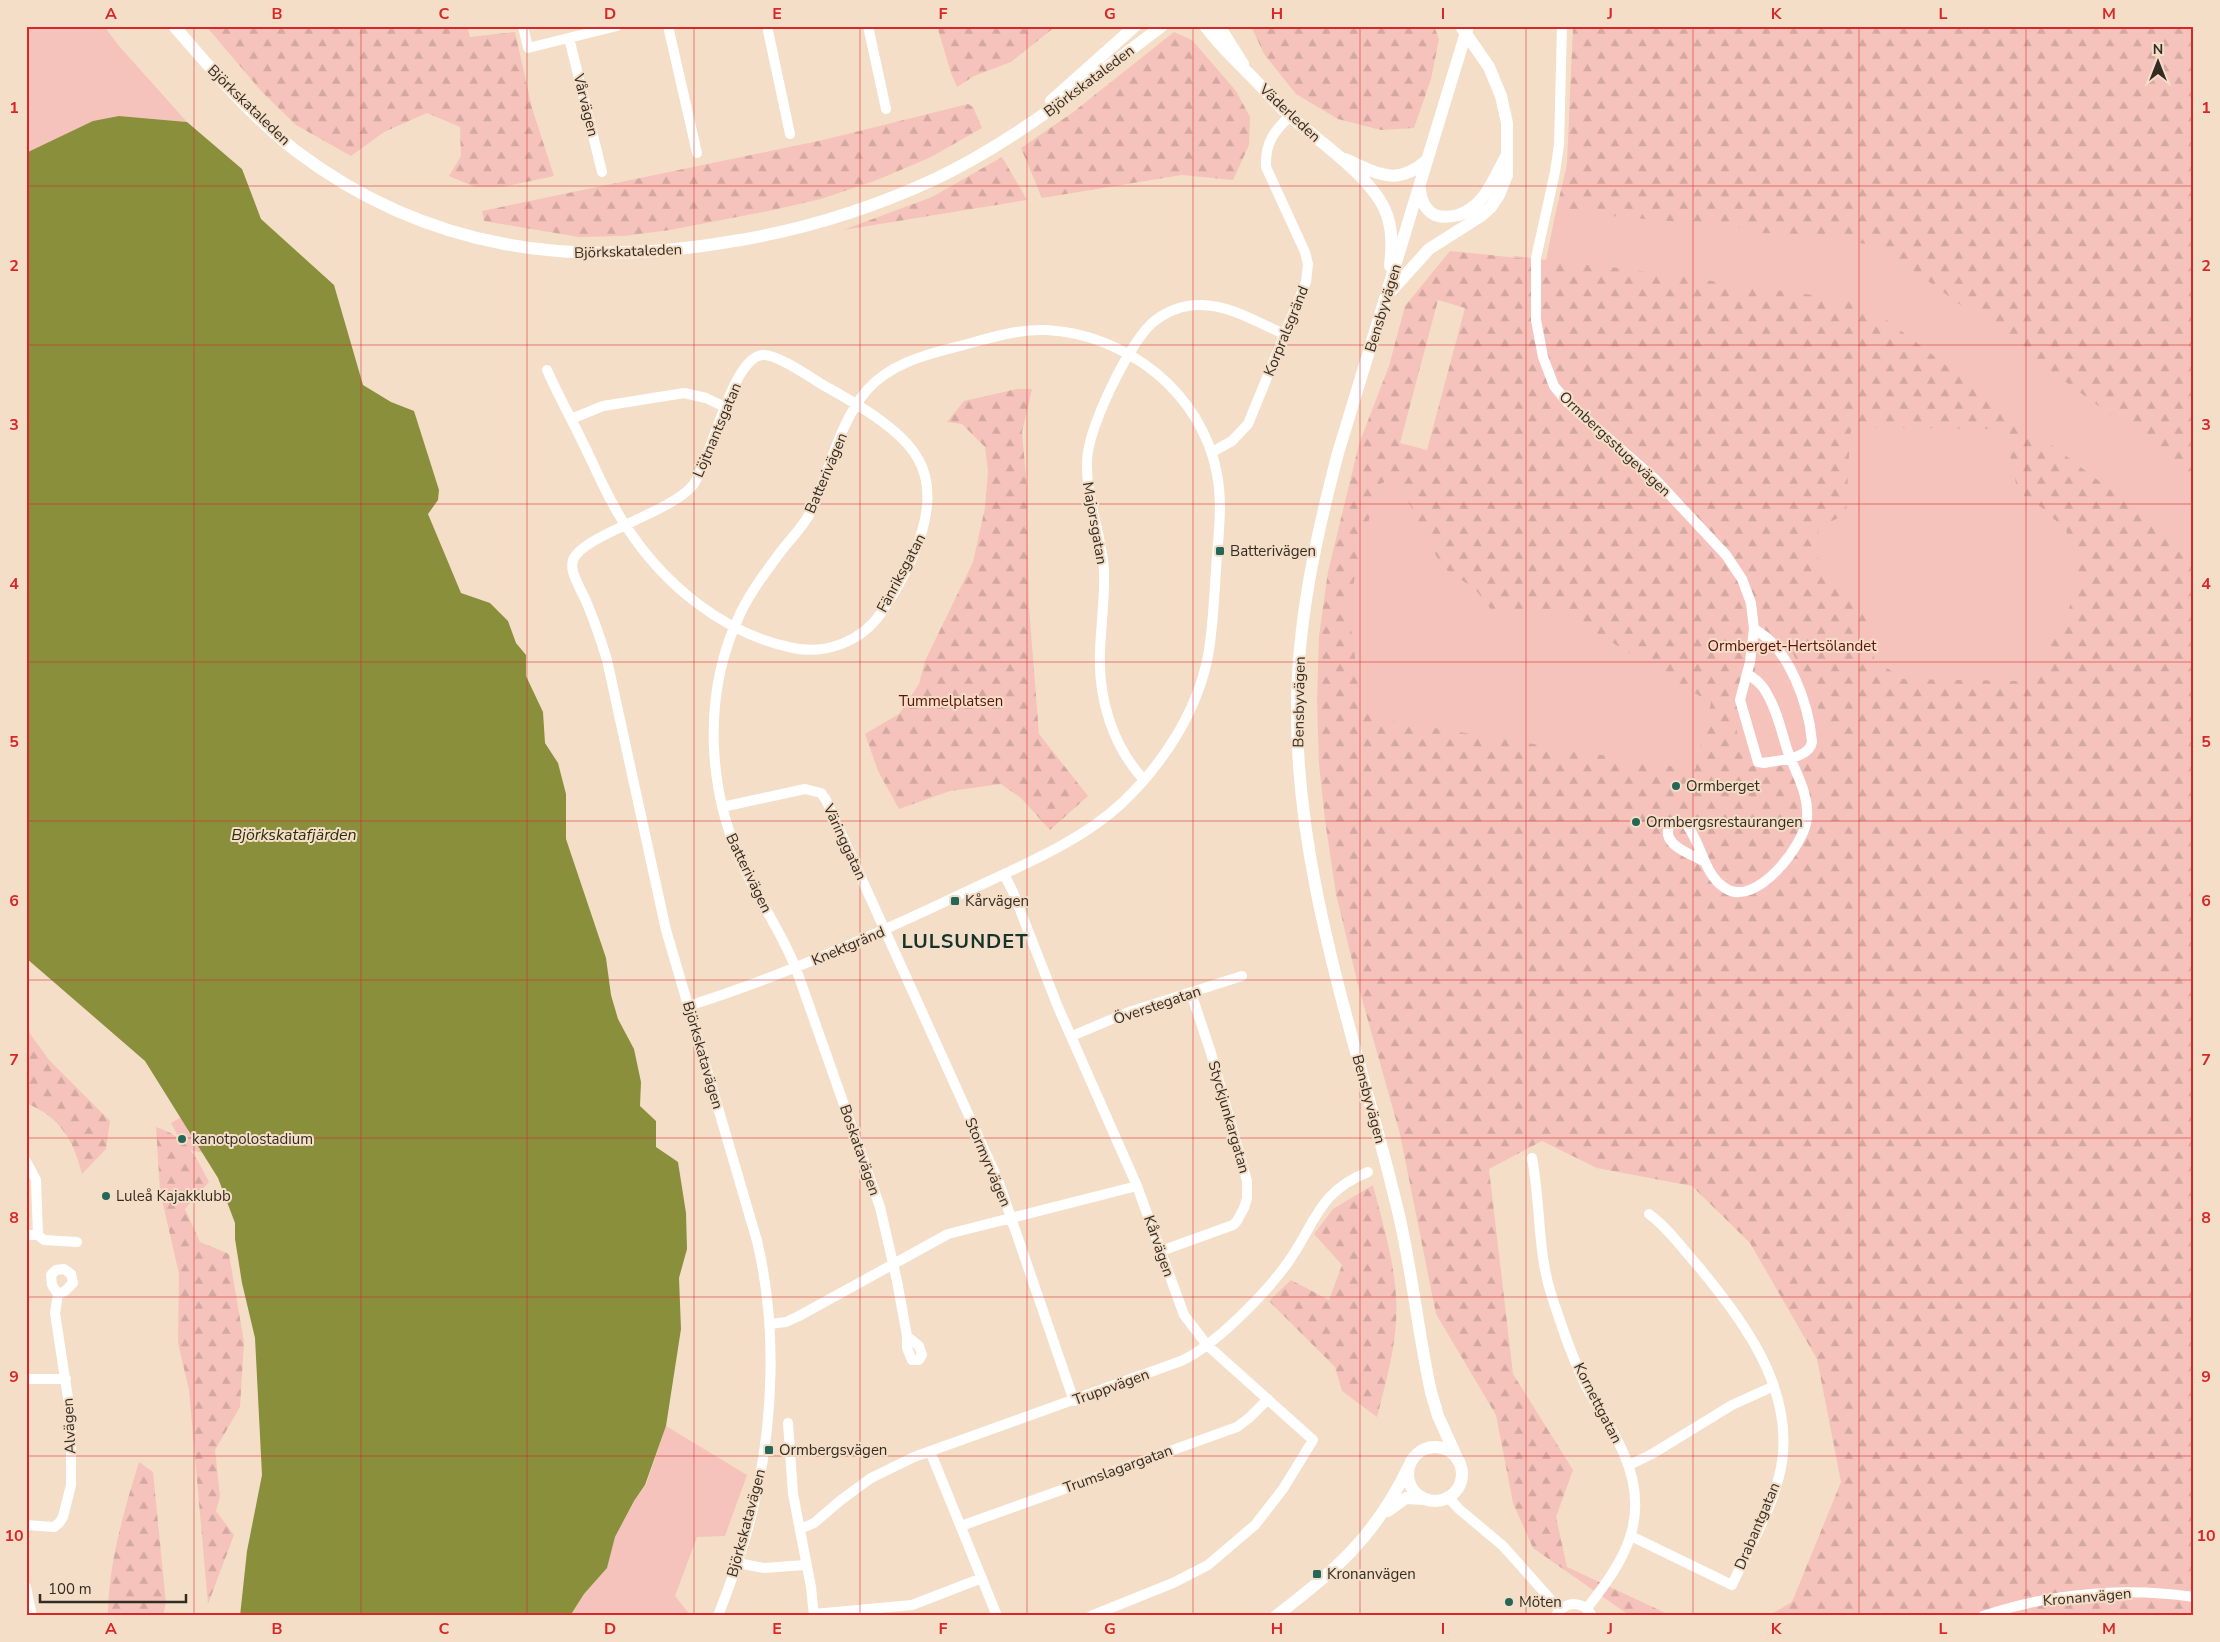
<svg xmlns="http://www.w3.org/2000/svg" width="2220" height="1642" font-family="'Nunito Sans',sans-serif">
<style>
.green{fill:#f5c3bb}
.forest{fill:url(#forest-firs);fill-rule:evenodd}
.water{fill:#8a8f3c}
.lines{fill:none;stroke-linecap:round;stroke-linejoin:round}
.minor{stroke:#fff;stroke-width:10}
.major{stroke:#fff;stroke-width:12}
.grid{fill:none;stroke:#d62828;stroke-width:1;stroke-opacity:0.55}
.poi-dot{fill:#246657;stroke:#f4dec7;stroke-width:2}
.labels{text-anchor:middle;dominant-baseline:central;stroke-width:4;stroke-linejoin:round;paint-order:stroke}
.street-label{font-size:15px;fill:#342c22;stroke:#f4dec7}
.poi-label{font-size:15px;fill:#342c22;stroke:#f4dec7;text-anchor:start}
.park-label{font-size:15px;fill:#5d100c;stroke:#f4dec7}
.water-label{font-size:16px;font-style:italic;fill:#2c2e09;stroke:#f4dec7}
.district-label{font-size:20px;font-weight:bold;letter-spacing:1px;fill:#14332b;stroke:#f4dec7}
.neatline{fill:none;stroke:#d62828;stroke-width:2}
.grid-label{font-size:16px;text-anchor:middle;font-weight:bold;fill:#d62828}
</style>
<defs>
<pattern id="forest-firs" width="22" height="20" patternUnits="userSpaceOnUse" patternTransform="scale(1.25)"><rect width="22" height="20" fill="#f5c3bb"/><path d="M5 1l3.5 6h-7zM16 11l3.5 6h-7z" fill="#d3a8a0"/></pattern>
</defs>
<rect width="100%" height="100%" fill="#f4dec7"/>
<path class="green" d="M26,26H104L119,46L187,122L119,116L26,153Z
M1576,91L2194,227V1045L1321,783L1369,456L1432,467L1500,261L1516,256L1546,260L1556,211H1561Z
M181,1117L203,1153L161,1143L178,1136L171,1123Z
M666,1426L747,1475L725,1536L697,1537L675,1596L691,1616H570L584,1594L607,1568L615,1537L634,1501L646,1485Z"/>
<path class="forest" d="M206,26H467L470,37L515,32L532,108L554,176L502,187H475L449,176L461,156L460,127L427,113L384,132L351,156L296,125L261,91Z
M937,26H1056L1011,62L974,76L957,87L951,73Z
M1251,26H1434L1439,39L1431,79L1414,128L1381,130L1338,119L1296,94L1264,54Z
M1573,26H2194V476L1880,246L1798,234L1757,233L1746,228L1556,211L1567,165Z
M1174,32L1192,40L1236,91L1250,117L1249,145L1233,180L1182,175L1042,198L1021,148L1072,113Z
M968,104L973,107L982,128L929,158L877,180L821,199L773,210L670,230L624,236L579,237L484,221L482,211L823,140Z
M1002,157L1027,200L843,230L932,197Z
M1450,251L1619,268L1863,302L2194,553V1616H1768L1792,1602L1841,1482L1817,1359L1750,1243L1692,1186L1597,1168L1542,1141L1489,1169L1513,1374L1573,1470L1556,1517L1567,1567L1672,1616H1625L1626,1613L1533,1548L1513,1503L1496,1415L1436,1314L1400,1134L1358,985L1336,894L1325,820L1319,764L1317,701L1319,636L1328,572L1359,444L1389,366L1405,306ZM1438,300L1465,308L1427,450L1400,443ZM1858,427L1991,429L2006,438L2017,488L2025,497L2041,507L2066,530L2073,554V599L2065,617L2051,640L2043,668L2033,676L2018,681L1903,679L1874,659C1873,648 1873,636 1868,625C1859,603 1841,578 1820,566L1814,544L1820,527L1846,514L1850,435L1852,428ZM1395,476L1442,567L1475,589L1493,612L1564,613L1711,703L1695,770L1379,719L1361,703L1348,606L1377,486ZM1782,634L1813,690L1828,743L1746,768L1735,724L1750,689L1762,645L1775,636Z
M1017,389H1032L1022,432L1027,489L1029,608L1039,734L1088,796L1050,830L1021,798L1001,784L950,791L899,809L878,771L865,734L899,714L919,684L925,661L973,562L985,508L988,471L985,447L962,424L947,422L964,401Z
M26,1028L49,1060L110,1121L106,1149L82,1174C73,1139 60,1117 26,1103Z
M156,1127C187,1137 195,1155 209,1182L185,1209L200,1242L229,1254L244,1342L240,1407L215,1450L220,1496L216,1511L234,1535L208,1604L189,1390L178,1343L179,1274L160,1191Z
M1373,1185C1382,1221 1394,1259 1396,1297C1399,1337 1387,1378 1377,1417L1342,1391L1335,1367L1269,1301L1291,1280L1329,1300L1342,1265L1314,1234L1333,1209Z
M139,1462L153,1472L166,1603L163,1616H108C108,1564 124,1511 139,1462Z"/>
<path class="water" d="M119,116L187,122L242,169L261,219L334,285L363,385L391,402L414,411L439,490L438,500L428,514L461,593L490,603L508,621L516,643L526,655V676L543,712L545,743L558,763L566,794V839L606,958L611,995L618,1019L634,1049L641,1082L640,1106L656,1121V1147L678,1162L686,1213L687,1249L679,1278L681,1329L666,1426L645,1485L634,1501L615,1537L607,1568L584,1594L570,1616H240L247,1551L262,1475L255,1338L242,1283L235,1239V1223L218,1178L145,1061L26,958V153L93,121Z"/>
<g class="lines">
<path class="minor" d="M523,26L528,48L617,26
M668,26L697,153
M767,26L790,134
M868,26L886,109
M1562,26L1559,145L1555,172L1536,258V320L1543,357L1554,386L1568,403L1655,479L1726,555L1742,579L1751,603L1754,629L1750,662L1740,700L1758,762L1764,763C1779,760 1809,759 1812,742C1809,705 1789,647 1754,629
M569,38L602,172
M547,370C558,395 571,418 583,443C597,471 608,500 626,526C664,585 724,634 793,648C826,655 862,641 881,613C908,573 946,504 917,457C900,428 852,401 823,385C810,377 776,353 762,355C731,359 711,461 693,485C671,513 582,535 573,560C572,564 572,568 573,572C576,582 582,592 586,601C594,620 601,640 607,660L666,930L757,1241C777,1324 774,1421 754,1504C746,1542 732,1579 718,1616
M571,419L603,406L684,393L706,398L725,407
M1212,452L1232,441L1248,424L1306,282L1308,264L1305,252L1266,167C1265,143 1274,131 1290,116
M1144,780C1112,745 1098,698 1100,651C1101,624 1105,598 1104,571C1102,535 1086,500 1087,463C1087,430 1127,347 1151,324C1164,312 1182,305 1199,305C1228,304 1259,323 1284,334
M722,807L805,789L821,793L826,800L998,1180L1074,1401
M1705,862C1692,854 1659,845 1670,824L1675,821L1686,824C1702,843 1703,874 1725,888C1756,909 1805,844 1807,818C1809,792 1795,773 1787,749C1781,730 1777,710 1766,692C1762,684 1755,679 1748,674
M1004,874L1013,892L1058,1007L1137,1186L1184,1315L1207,1345L1313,1440L1283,1489L1255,1525L1208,1565L1173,1583L1091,1616
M688,1006C786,975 879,933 972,889C1023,865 1080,842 1122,803C1163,764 1197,712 1208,656C1213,628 1214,599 1216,570C1218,538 1223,505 1217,474C1202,393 1127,334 1046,330C1021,329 996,336 971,343C935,353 893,360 867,390C838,424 830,472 811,511C804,526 792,537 782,550C767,570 751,591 740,614C701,696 707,795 747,874C764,909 786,940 799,977L880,1207L897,1281L907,1336V1348L912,1360H919L922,1355L919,1346L907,1336
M1072,1036L1129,1012L1242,976
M1532,1158C1541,1204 1537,1252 1552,1297C1562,1327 1572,1358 1586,1386C1598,1408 1613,1429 1623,1452C1652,1516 1626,1559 1587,1608
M26,1161L36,1180L38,1235
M26,1235H38L44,1240L77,1242
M1161,1251L1233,1225L1237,1221L1244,1208L1247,1198V1181L1211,1053L1191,993
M770,1324L786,1322L799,1316L948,1234L1137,1186
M26,1379H66
M788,1423L793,1494L811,1587L814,1616
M930,1451L997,1616
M1629,1465L1652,1454L1732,1405L1774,1386
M1448,1497L1459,1509L1503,1546L1560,1610
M26,1525L54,1527L59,1523L63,1517L71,1485V1418L55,1313L58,1294L52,1285L51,1275L56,1270L64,1269L71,1274L73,1283L65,1291L58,1294
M961,1526L1237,1427L1249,1418L1268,1399
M800,1529L814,1523L841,1500L871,1478L914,1457L1181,1361C1216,1345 1267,1292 1289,1261C1316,1222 1318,1192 1368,1172
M1631,1536L1732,1585C1750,1545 1775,1506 1782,1462C1793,1387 1743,1320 1698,1266C1682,1248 1668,1228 1649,1214
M738,1563L764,1568L805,1565
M26,1587L32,1616
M814,1614L912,1605L982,1578
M1557,1614C1567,1600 1584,1601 1592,1616
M1983,1616C2050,1593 2124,1587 2194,1597"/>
<path class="major" d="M174,26C212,70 250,115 296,151C428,251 575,269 734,241C802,230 870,209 933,180C1016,141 1089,81 1162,26
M1205,26C1220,46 1229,54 1246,71C1262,86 1275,103 1291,117C1319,141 1370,176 1385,210C1393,228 1392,247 1390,266
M1219,26L1243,64
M1051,101L1135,26
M1345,159C1378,174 1397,187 1427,160
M1420,190C1421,200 1425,210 1435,215C1442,218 1450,217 1458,215C1486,206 1493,178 1507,155
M1392,290L1429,249L1481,216L1491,207L1499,195L1507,175V123L1501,96L1489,67L1462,28
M1408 1474a27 27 0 1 1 54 0a27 27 0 1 1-54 0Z
M1458,1460L1438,1416L1431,1392C1417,1329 1412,1265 1396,1203C1357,1041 1296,878 1297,709C1297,623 1316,537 1338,453L1468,26
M1388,1511L1406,1498L1426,1499
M1276,1616C1338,1568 1375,1537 1410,1464"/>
</g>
<path class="grid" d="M194,26V1616M361,26V1616M527,26V1616M694,26V1616M860,26V1616M1027,26V1616M1193,26V1616M1360,26V1616M1526,26V1616M1693,26V1616M1859,26V1616M2026,26V1616M26,186H2194M26,345H2194M26,504H2194M26,662H2194M26,821H2194M26,980H2194M26,1138H2194M26,1297H2194M26,1456H2194"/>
<g class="poi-dot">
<rect x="1215" y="546" width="10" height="10" rx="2.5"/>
<circle cx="1676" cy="786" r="5"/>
<circle cx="1636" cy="822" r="5"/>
<rect x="950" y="896" width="10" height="10" rx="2.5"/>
<circle cx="182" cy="1139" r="5"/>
<circle cx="106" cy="1196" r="5"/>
<rect x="764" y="1445" width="10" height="10" rx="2.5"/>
<rect x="1312" y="1569" width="10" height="10" rx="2.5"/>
<circle cx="1509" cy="1602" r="5"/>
</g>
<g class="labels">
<g class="street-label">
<text transform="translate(1089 81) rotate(-37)">Björkskataleden</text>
<text transform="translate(249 105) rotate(44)">Björkskataleden</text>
<text transform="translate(586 105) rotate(76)">Vårvägen</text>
<text transform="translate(1290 113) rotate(43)">Väderleden</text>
<text transform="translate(628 251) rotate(-2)">Björkskataleden</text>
<text transform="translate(1383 308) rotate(-73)">Bensbyvägen</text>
<text transform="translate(1286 331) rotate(-68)">Korpralsgränd</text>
<text transform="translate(717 430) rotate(-67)">Löjtnantsgatan</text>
<text transform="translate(1615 444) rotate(43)">Ormbergsstugevägen</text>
<text transform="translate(826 473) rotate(-67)">Batterivägen</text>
<text transform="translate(1095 523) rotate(80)">Majorsgatan</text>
<text transform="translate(901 573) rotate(-62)">Fänriksgatan</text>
<text transform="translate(1299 702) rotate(-89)">Bensbyvägen</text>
<text transform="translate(845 842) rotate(65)">Väringgatan</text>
<text transform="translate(749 873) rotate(64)">Batterivägen</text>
<text transform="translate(848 946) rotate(-23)">Knektgränd</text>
<text transform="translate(1157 1005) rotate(-19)">Överstegatan</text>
<text transform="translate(703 1055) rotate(74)">Björkskatavägen</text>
<text transform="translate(1369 1099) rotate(75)">Bensbyvägen</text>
<text transform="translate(1229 1117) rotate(74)">Styckjunkargatan</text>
<text transform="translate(860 1150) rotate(71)">Boskatavägen</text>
<text transform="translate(988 1162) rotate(67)">Stormyrvägen</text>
<text transform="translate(1159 1246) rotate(71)">Kårvägen</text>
<text transform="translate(1111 1387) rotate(-20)">Truppvägen</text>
<text transform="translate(1598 1403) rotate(63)">Kornettgatan</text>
<text transform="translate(69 1426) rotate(-93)">Alvägen</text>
<text transform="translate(1118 1469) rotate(-20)">Trumslagargatan</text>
<text transform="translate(746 1523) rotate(-75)">Björkskatavägen</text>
<text transform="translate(1757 1526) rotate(-67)">Drabantgatan</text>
<text transform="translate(2087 1597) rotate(-5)">Kronanvägen</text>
</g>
<g class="poi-label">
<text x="1230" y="551">Batterivägen</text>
<text x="1686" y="786">Ormberget</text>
<text x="1646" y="822">Ormbergsrestaurangen</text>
<text x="965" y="901">Kårvägen</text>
<text x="192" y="1139">kanotpolostadium</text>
<text x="116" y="1196">Luleå Kajakklubb</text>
<text x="779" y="1450">Ormbergsvägen</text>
<text x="1327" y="1574">Kronanvägen</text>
<text x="1519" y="1602">Möten</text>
</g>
<g class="park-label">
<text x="1792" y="646">Ormberget-Hertsölandet</text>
<text x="951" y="701">Tummelplatsen</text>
</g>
<g class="water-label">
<text x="294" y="835">Björkskatafjärden</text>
</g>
<g class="district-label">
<text x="965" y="941">LULSUNDET</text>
</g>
</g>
<rect width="2220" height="1642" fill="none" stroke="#f4dec7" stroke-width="55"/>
<g transform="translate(2158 62)" stroke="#f4dec7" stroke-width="4" paint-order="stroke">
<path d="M0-4L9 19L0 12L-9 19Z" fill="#342c22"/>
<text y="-8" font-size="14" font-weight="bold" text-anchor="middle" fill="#342c22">N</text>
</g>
<path d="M40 1594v8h146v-8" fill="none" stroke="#342c22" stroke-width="2.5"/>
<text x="48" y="1594" font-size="15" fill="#342c22" stroke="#f4dec7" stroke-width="4" paint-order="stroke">100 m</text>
<rect x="28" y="28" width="2164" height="1586" class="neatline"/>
<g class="grid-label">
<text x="111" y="19">A</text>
<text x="277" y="19">B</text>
<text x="444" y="19">C</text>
<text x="610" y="19">D</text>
<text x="777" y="19">E</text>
<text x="943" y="19">F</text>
<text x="1110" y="19">G</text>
<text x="1277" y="19">H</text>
<text x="1443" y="19">I</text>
<text x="1610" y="19">J</text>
<text x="1776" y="19">K</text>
<text x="1943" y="19">L</text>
<text x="2109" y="19">M</text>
<text x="14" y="113">1</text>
<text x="2206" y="113">1</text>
<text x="14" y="271">2</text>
<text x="2206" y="271">2</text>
<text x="14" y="430">3</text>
<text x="2206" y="430">3</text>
<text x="14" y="589">4</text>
<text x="2206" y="589">4</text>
<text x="14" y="747">5</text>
<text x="2206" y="747">5</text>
<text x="14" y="906">6</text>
<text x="2206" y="906">6</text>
<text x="14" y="1065">7</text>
<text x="2206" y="1065">7</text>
<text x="14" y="1223">8</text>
<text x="2206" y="1223">8</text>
<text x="14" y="1382">9</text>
<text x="2206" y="1382">9</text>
<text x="14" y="1541">10</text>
<text x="2206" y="1541">10</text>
<text x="111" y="1634">A</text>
<text x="277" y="1634">B</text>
<text x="444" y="1634">C</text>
<text x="610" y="1634">D</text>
<text x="777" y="1634">E</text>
<text x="943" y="1634">F</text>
<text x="1110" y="1634">G</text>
<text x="1277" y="1634">H</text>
<text x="1443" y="1634">I</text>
<text x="1610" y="1634">J</text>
<text x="1776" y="1634">K</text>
<text x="1943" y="1634">L</text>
<text x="2109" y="1634">M</text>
</g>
</svg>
